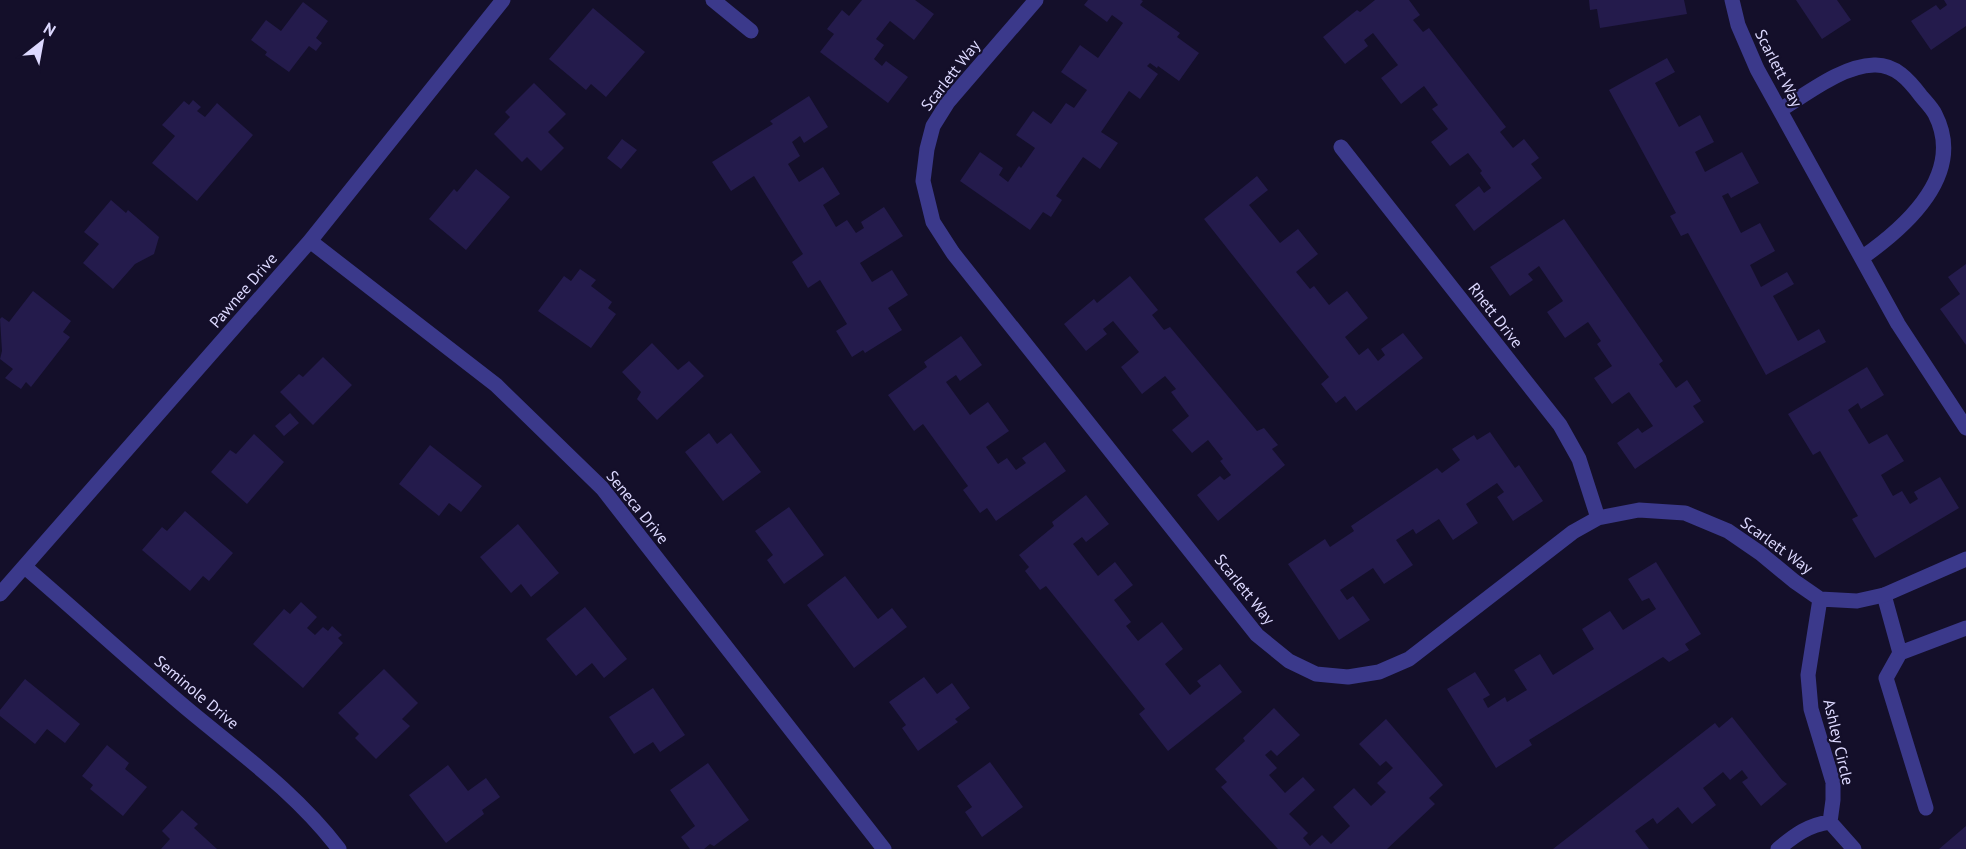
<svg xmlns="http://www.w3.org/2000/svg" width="1966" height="849" font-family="'PT Sans',sans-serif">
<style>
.building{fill:#241b4c}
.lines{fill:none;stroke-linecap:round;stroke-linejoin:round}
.service{stroke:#3b398b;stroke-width:15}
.minor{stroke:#3b398b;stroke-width:15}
.labels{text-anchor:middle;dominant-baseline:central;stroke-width:4.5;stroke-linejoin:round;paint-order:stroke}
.street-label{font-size:16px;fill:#ddd9ff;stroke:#140f2a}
</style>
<rect width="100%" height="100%" fill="#140f2a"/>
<path class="building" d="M862,0H915L934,14L914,40L890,21L876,39L884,45L874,59L882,66L886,61L908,77L888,103L820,52L834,34L827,29L842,10L849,16Z
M1088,0H1141L1143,1L1140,5L1180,33L1177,37L1199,53L1179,81L1158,66L1157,68L1150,63L1147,66L1158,74L1140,99L1129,91L1101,132L1118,143L1100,169L1083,157L1056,196L1062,200L1051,217L1043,212L1030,230L960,181L980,152L1003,168L999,175L1008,182L1019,166L1021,168L1035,148L1016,135L1033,111L1051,124L1066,103L1074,108L1087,90L1061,72L1080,45L1098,58L1123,23L1112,15L1107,22L1084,5Z
M1375,0H1409L1420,15L1413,20L1423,32L1429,28L1506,127L1500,132L1513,148L1524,139L1539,158L1531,164L1542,178L1474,231L1455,205L1479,186L1484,193L1491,188L1480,173L1482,171L1468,153L1450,166L1431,142L1448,129L1432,109L1438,105L1424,86L1401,104L1381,78L1398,65L1373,33L1364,40L1368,46L1345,64L1323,37L1357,10L1360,12Z
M1589,0H1684L1687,14L1600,28L1597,9L1590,10Z
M1796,0H1837L1851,20L1822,39Z
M1944,0H1966V26L1931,50L1911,21L1936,5L1940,10L1947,5Z
M303,2L328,21L316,38L322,43L316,51L309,46L289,72L265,55L267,52L251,40L266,20L281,31Z
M593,8L645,52L606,97L591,84L586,90L549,59Z
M1667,58L1675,72L1655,83L1679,127L1700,115L1714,142L1695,152L1705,172L1742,152L1759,183L1731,198L1728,193L1722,196L1741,233L1760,223L1775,251L1750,265L1761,287L1787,272L1794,284L1773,296L1798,341L1819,329L1826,342L1766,375L1688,233L1681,236L1670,216L1676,213L1609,90Z
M534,83L566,114L548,132L564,148L541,171L527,157L522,162L494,134L510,117L505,112Z
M809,96L828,127L804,143L800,136L792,142L800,156L788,164L799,182L823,167L840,194L823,205L836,227L847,220L856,233L864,228L861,222L884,207L903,236L860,263L872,282L892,270L908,295L888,308L902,330L865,353L863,350L852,357L836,331L847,324L820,280L808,288L792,262L803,254L754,176L731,191L712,162L773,124L770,121Z
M193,100L201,107L197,111L205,117L217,103L253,135L197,201L152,163L175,136L162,125L184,101L189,105Z
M622,139L637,150L621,169L607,158Z
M476,169L510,197L466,250L429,219L454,189L457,192Z
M1257,176L1268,190L1249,205L1280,243L1298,229L1318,254L1296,272L1310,289L1314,286L1329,305L1347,291L1368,318L1345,337L1359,355L1368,348L1378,361L1385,355L1381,349L1403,333L1423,358L1356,411L1345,396L1336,403L1321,384L1329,377L1204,219Z
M111,200L126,213L128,210L159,237L154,254L135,264L113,289L83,263L99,244L84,232Z
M1564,219L1663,361L1659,364L1676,388L1687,380L1701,401L1693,406L1704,422L1635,469L1617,443L1638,428L1642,433L1653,426L1629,392L1612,404L1594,378L1612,366L1597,344L1601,341L1588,322L1565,338L1547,312L1563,301L1539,266L1528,274L1533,280L1510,296L1490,267Z
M1966,264V345L1940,309L1960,294L1948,277Z
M580,269L596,280L591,286L612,302L608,308L616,314L591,348L538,311L564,276L571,281Z
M1130,276L1158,310L1152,315L1164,330L1170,327L1257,431L1264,428L1278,445L1272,449L1285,465L1218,521L1197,495L1220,476L1224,480L1231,475L1220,461L1223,459L1208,440L1192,453L1172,430L1189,416L1171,392L1176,389L1165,376L1142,394L1121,367L1139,352L1113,321L1103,329L1107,334L1086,351L1064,324L1094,299L1097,303Z
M33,291L71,321L63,332L70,337L31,387L26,382L21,389L5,378L13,369L0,359L2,351L0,319L2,317L9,322Z
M961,336L982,365L960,381L956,375L946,382L970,415L988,402L1009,431L986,447L998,464L1007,458L1016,470L1026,463L1022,458L1045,442L1066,471L996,521L987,508L980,513L963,490L968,486L923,424L914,431L888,395L927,367L924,362Z
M652,343L678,370L689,361L704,376L657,420L637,399L641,392L622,372Z
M323,357L352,385L313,425L280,392L299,374L303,377Z
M1867,367L1884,395L1861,409L1858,403L1848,410L1869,444L1887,434L1904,461L1881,475L1893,496L1902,491L1910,504L1918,499L1914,492L1940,477L1959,508L1875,558L1852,519L1858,516L1820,451L1813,455L1788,414Z
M290,413L299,423L284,436L275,426Z
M1490,432L1515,468L1519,465L1543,501L1513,521L1497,497L1504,492L1497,483L1466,504L1478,523L1453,540L1439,519L1416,534L1413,529L1396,540L1413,565L1384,584L1373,568L1340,590L1347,600L1353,596L1370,620L1339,640L1288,564L1325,539L1330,547L1354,531L1351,526L1437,468L1442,473L1460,460L1452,449L1474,435L1477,440Z
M709,433L717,444L731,433L761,472L723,501L685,452Z
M254,434L284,462L247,504L211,472L230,450L236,454Z
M430,445L482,486L461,512L449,503L439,516L399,484Z
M1086,495L1109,524L1086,542L1082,537L1073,544L1098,576L1115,562L1133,585L1114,600L1131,622L1126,626L1138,641L1162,622L1183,649L1165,664L1190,695L1201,686L1197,681L1220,664L1242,692L1168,751L1139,714L1145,709L1046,586L1040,590L1025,571L1029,567L1019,555L1054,526L1052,522Z
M789,507L824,555L784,584L767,560L773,555L755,531Z
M185,511L233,553L209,581L203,576L190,591L142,550L162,527L167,531Z
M518,524L559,573L531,597L521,584L511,593L480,557Z
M1656,562L1701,634L1685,644L1689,650L1669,662L1663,657L1529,740L1532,745L1496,768L1447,689L1475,672L1490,695L1483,699L1488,708L1505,697L1507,702L1527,690L1514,670L1540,654L1553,675L1594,649L1582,629L1610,611L1623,630L1656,609L1649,598L1642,601L1628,579Z
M845,576L878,619L892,608L907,627L854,668L807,605Z
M301,602L317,617L307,628L315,635L323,627L328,631L332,626L342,635L338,638L343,643L303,688L253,644L284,609L290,614Z
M585,607L627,659L604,678L592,663L576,676L546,639Z
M384,669L418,703L402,719L410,726L376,759L355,738L359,734L338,713Z
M924,677L937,694L952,683L970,708L955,719L958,722L918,751L902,728L906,725L889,702Z
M25,679L80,724L65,743L47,729L35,744L0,716V710Z
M653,688L685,735L660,752L653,742L634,754L609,717Z
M1274,708L1300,735L1277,756L1271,750L1265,755L1277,768L1269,775L1285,793L1303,777L1315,790L1289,814L1308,833L1303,838L1310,846L1322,835L1331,844L1350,826L1333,807L1354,788L1371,806L1386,792L1377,783L1393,768L1386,761L1380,766L1359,744L1386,719L1443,785L1429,798L1435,804L1387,849H1278L1221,787L1227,782L1215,769L1245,741L1243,738Z
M1732,717L1782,780L1787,784L1761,806L1742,782L1748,778L1742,770L1730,780L1723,772L1703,788L1716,805L1692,824L1678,807L1657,824L1653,818L1635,831L1649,849H1553L1715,723L1719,728Z
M107,745L129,763L125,769L147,787L123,816L90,789L93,785L82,776Z
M990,762L1023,807L982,837L965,812L972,807L957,786Z
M708,763L749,820L714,846L710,844L704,849H690L681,837L695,826L670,790Z
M448,765L468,791L486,778L500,797L482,810L484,814L446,843L409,795Z
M182,810L198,824L194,828L217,849H161L170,839L162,831Z
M1966,826V849H1939Z"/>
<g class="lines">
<path class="service" d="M1884,595L1900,653
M1926,808L1886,678L1900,653L1966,628"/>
<path class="minor" d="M713,0L751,31
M1036,0L948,102L933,126L927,149L923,181L933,222L953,253L1257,635L1289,661L1316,674L1348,677L1379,672L1409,659L1573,532L1598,518L1639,510L1685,513L1728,531L1760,553L1794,581L1820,599L1857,601L1884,595L1966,559
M1732,0L1738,25L1757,69L1898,324L1966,428
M1780,110C1807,94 1841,66 1874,65C1895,64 1909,80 1921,96C1926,102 1932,108 1935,114C1966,174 1907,226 1863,257
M1341,147L1560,425L1579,459L1598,518
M310,241L496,385L602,488L884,849
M25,567C81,615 135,665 191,712C243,755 298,795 339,849
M0,594L310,241L503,0
M1820,599L1808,675L1811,709L1833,782V800L1830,822
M1830,822L1854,849
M1778,849C1795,835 1808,825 1830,822"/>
</g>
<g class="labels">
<g class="street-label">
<text transform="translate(1779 68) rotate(63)">Scarlett Way</text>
<text transform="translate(950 75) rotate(-52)">Scarlett Way</text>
<text transform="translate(243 290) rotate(-49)">Pawnee Drive</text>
<text transform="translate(1496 315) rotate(52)">Rhett Drive</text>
<text transform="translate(638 507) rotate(51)">Seneca Drive</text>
<text transform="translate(1777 545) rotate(36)">Scarlett Way</text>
<text transform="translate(1245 589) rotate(51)">Scarlett Way</text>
<text transform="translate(197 692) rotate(40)">Seminole Drive</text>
<text transform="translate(1839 742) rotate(77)">Ashley Circle</text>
</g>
</g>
<g transform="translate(42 42) rotate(31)" stroke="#140f2a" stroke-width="4.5" paint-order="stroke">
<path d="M0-4.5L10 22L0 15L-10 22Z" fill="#ddd9ff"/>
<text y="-9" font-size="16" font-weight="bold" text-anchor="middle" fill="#ddd9ff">N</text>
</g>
</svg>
